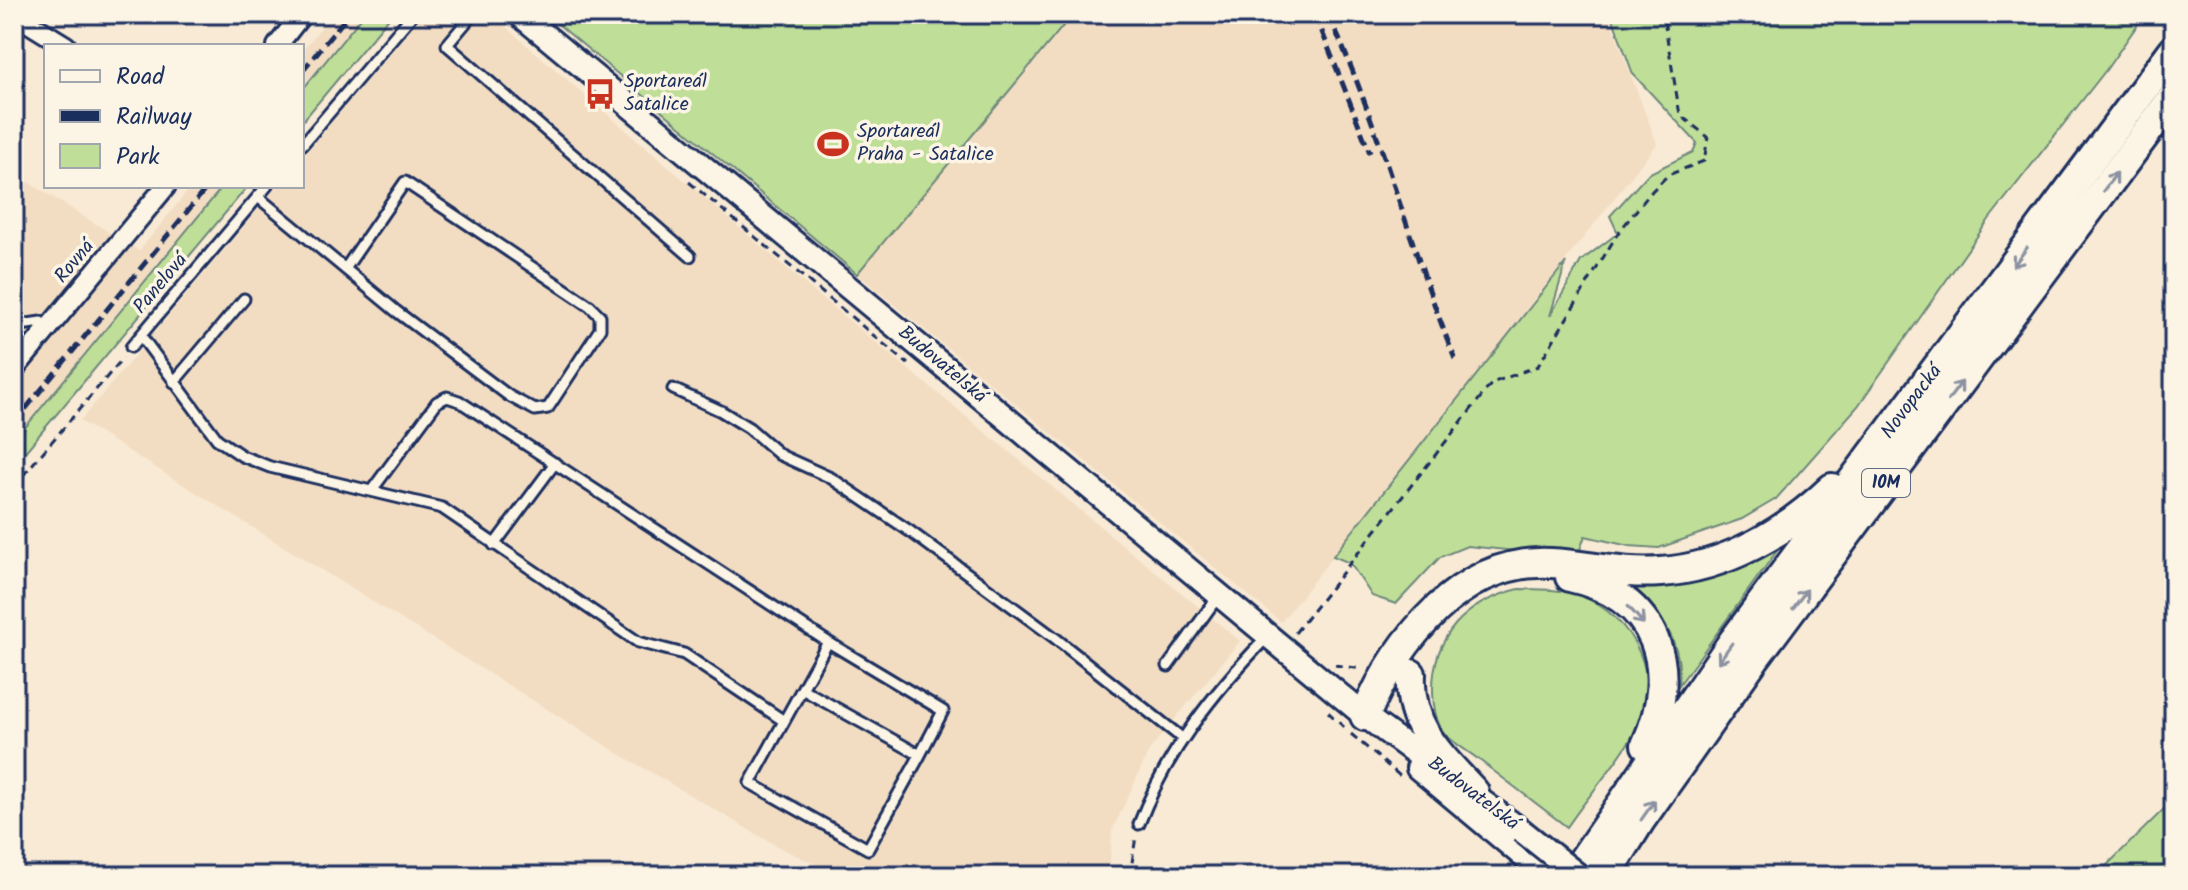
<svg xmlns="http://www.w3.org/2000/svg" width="2188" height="890" font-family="Kalam,sans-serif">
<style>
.built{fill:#f3ddc2}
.green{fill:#bfdf98;stroke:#6d877b;stroke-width:2}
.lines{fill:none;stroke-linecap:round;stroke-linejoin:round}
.service-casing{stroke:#1b2f5e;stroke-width:15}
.minor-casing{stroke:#1b2f5e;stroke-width:24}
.tertiary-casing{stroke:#1b2f5e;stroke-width:28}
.trunk-casing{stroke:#1b2f5e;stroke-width:34}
.path{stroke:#1b2f5e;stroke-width:3;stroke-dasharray:8 6;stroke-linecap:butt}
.service{stroke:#fcf5e5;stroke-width:9}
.minor{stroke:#fcf5e5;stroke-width:18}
.tertiary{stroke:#fcf5e5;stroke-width:22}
.trunk{stroke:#fcf5e5;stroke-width:28}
.rail{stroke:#1b2f5e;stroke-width:5;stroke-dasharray:12 6;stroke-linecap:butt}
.tertiary-bridge-casing{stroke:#1b2f5e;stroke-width:28;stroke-linecap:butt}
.path-bridge{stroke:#1b2f5e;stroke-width:3;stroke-dasharray:8 6;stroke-linecap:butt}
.tertiary-bridge{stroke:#fcf5e5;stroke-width:22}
.oneway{stroke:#8c92a2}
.labels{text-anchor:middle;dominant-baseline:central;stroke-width:7;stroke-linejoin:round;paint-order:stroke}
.shield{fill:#fcf5e5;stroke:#5e6a86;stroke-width:2}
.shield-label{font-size:18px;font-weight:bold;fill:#1b2f5e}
.poi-label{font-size:20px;fill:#1b2f5e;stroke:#fcf5e5;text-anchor:start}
.street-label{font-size:20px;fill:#1b2f5e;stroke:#fcf5e5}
</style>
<rect width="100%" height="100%" fill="#f8ead5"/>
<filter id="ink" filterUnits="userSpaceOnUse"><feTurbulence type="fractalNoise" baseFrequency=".0125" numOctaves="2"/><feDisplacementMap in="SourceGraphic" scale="16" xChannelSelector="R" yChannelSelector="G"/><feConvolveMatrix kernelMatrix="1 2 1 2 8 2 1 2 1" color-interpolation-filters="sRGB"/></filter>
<g filter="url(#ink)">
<path class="built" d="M332,14H365L302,91V51Z
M423,14H491L819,296L1240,641L1150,749L1112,831L1109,876H842L782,849L618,753L80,421L278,186H302V158Z
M1073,14H1608L1657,144L1281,622L857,274Z
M14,173L139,251L192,186H225L14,444Z"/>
<path class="green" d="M364,14H392L302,122V90Z
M546,14H1073L857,274Z
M1611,14H2145L2106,70L1990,218L1858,406L1776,499L1742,519L1659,548L1629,546L1585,536L1579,552H1526L1467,546L1440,557L1396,604L1372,596L1350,563L1333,556L1566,262L1550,316L1581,261L1618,233L1610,216L1648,174L1693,152L1697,143L1633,74Z
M223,186H248L14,465V441Z
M1782,544L1679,685C1683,640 1660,610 1625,585Z
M1519,589C1535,589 1552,589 1568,592C1625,605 1666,671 1638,726C1620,761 1589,794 1567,827C1537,804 1508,782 1478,759C1468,751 1453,743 1444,733C1436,723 1433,704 1433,692C1432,635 1466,602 1519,589Z
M2172,801L2174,876H2096Z"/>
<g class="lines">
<defs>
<path id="service" d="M473,14L447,45L690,256
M302,145L413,14
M258,197L396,311L509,396L535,410L548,408L600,329V316L590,306L405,182L345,269
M14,326L41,322L49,327
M141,336L217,439L242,456L270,467L442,508L638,642L684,654L784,721
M131,347L267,186
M174,382L244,299
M673,389L721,411L749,428L780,455L831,478L911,532L1055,638L1182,738
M372,490L437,402L447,397L459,401L828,642L943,711L920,755
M494,545L555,463
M1168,666L1219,595
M802,689L920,755L868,849L750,783Z
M802,689L828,642
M1139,824C1167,751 1213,693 1267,637"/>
<path id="minor" d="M14,14L66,46
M277,46L302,14
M17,366L166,186"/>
<path id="tertiary" d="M519,14L1365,716L1521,830
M1418,768L1547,876"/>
<path id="trunk" d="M1570,577C1658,596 1681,669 1646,745
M1411,674C1408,728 1440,755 1474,792
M1365,716C1397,641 1461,558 1551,563C1588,565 1623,575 1660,572C1726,568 1786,532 1832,488
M1572,876L1734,640L2174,49
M1606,876L1640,821L1755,658L2174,96"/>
</defs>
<use href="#service" class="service-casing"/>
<use href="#minor" class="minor-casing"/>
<use href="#tertiary" class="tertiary-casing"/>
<use href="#trunk" class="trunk-casing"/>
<path class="path" d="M689,182L908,364
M14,486L123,358
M1295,633L1492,383L1538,366L1618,233L1652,191L1668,175L1704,161L1708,137L1680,115L1663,14
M1335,665L1362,669
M1328,712L1346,729
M1351,734L1400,776
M1130,876L1136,836"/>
<use href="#service" class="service"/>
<use href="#minor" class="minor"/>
<use href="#tertiary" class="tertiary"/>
<use href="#trunk" class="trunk"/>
<path class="rail" d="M1315,14L1370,153
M1328,14C1380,125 1409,245 1455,359
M302,71L349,14
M14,423L208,186"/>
<defs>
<path id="tertiary-bridge" d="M1521,830L1579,876"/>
</defs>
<use href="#tertiary-bridge" class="tertiary-bridge-casing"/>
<path class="path-bridge" d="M1597,868L1606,876"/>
<use href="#tertiary-bridge" class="tertiary-bridge"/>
</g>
<defs><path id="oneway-shaft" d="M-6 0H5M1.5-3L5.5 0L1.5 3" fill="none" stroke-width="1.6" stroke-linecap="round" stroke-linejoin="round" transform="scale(2)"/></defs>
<g class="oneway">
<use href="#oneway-shaft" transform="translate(2110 182) rotate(-53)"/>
<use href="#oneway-shaft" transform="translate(2020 257) rotate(127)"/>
<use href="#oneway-shaft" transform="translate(1955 391) rotate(-53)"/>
<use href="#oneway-shaft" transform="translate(1800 599) rotate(-53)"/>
<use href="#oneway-shaft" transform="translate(1636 615) rotate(48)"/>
<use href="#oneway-shaft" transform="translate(1725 653) rotate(125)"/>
<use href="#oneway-shaft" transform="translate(1648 810) rotate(-55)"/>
</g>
</g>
<defs>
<symbol id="bus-bare" viewBox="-9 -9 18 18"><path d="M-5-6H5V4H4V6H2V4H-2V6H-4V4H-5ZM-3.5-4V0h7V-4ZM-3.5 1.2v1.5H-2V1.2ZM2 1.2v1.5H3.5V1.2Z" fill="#c8321e" stroke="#fcf5e5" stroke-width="2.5" paint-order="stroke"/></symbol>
<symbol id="stadium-bare" viewBox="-9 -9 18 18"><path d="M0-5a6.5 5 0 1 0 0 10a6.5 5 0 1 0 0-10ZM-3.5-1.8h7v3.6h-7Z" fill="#c8321e" stroke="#fcf5e5" stroke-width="2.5" paint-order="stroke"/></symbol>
</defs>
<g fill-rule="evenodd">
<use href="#bus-bare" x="578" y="72" width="44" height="44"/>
<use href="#stadium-bare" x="811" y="122" width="44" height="44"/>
</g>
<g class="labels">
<rect class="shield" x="1862" y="469" width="48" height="28" rx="6"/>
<g class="shield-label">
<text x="1886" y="483">10M</text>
</g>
<g class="poi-label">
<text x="624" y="82">Sportareál<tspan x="624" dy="23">Satalice</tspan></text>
<text x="857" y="132">Sportareál<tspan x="857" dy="23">Praha - Satalice</tspan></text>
</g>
<g class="street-label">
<text transform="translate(75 262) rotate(-50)">Rovná</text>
<text transform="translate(161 284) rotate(-50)">Panelová</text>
<text transform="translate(942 365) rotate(40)">Budovatelská</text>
<text transform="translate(1912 402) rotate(-53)">Novopacká</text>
<text transform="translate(1473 794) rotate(37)">Budovatelská</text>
</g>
</g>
<rect width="2188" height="890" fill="none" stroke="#fcf5e5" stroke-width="48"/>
<rect x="24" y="24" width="2140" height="842" fill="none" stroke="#1b2f5e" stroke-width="3" filter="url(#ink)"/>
<rect x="44" y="44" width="260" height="144" fill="#fcf5e5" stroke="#a2a6af" stroke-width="2"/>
<rect x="60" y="70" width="40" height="12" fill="#fcf5e5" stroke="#a2a6af" stroke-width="2"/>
<text x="116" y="84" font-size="24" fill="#1b2f5e">Road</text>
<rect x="60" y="110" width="40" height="12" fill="#1b2f5e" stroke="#a2a6af" stroke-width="2"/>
<text x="116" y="124" font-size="24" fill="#1b2f5e">Railway</text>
<rect x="60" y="144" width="40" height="24" fill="#bfdf98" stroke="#a2a6af" stroke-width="2"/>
<text x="116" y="164" font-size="24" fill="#1b2f5e">Park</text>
</svg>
